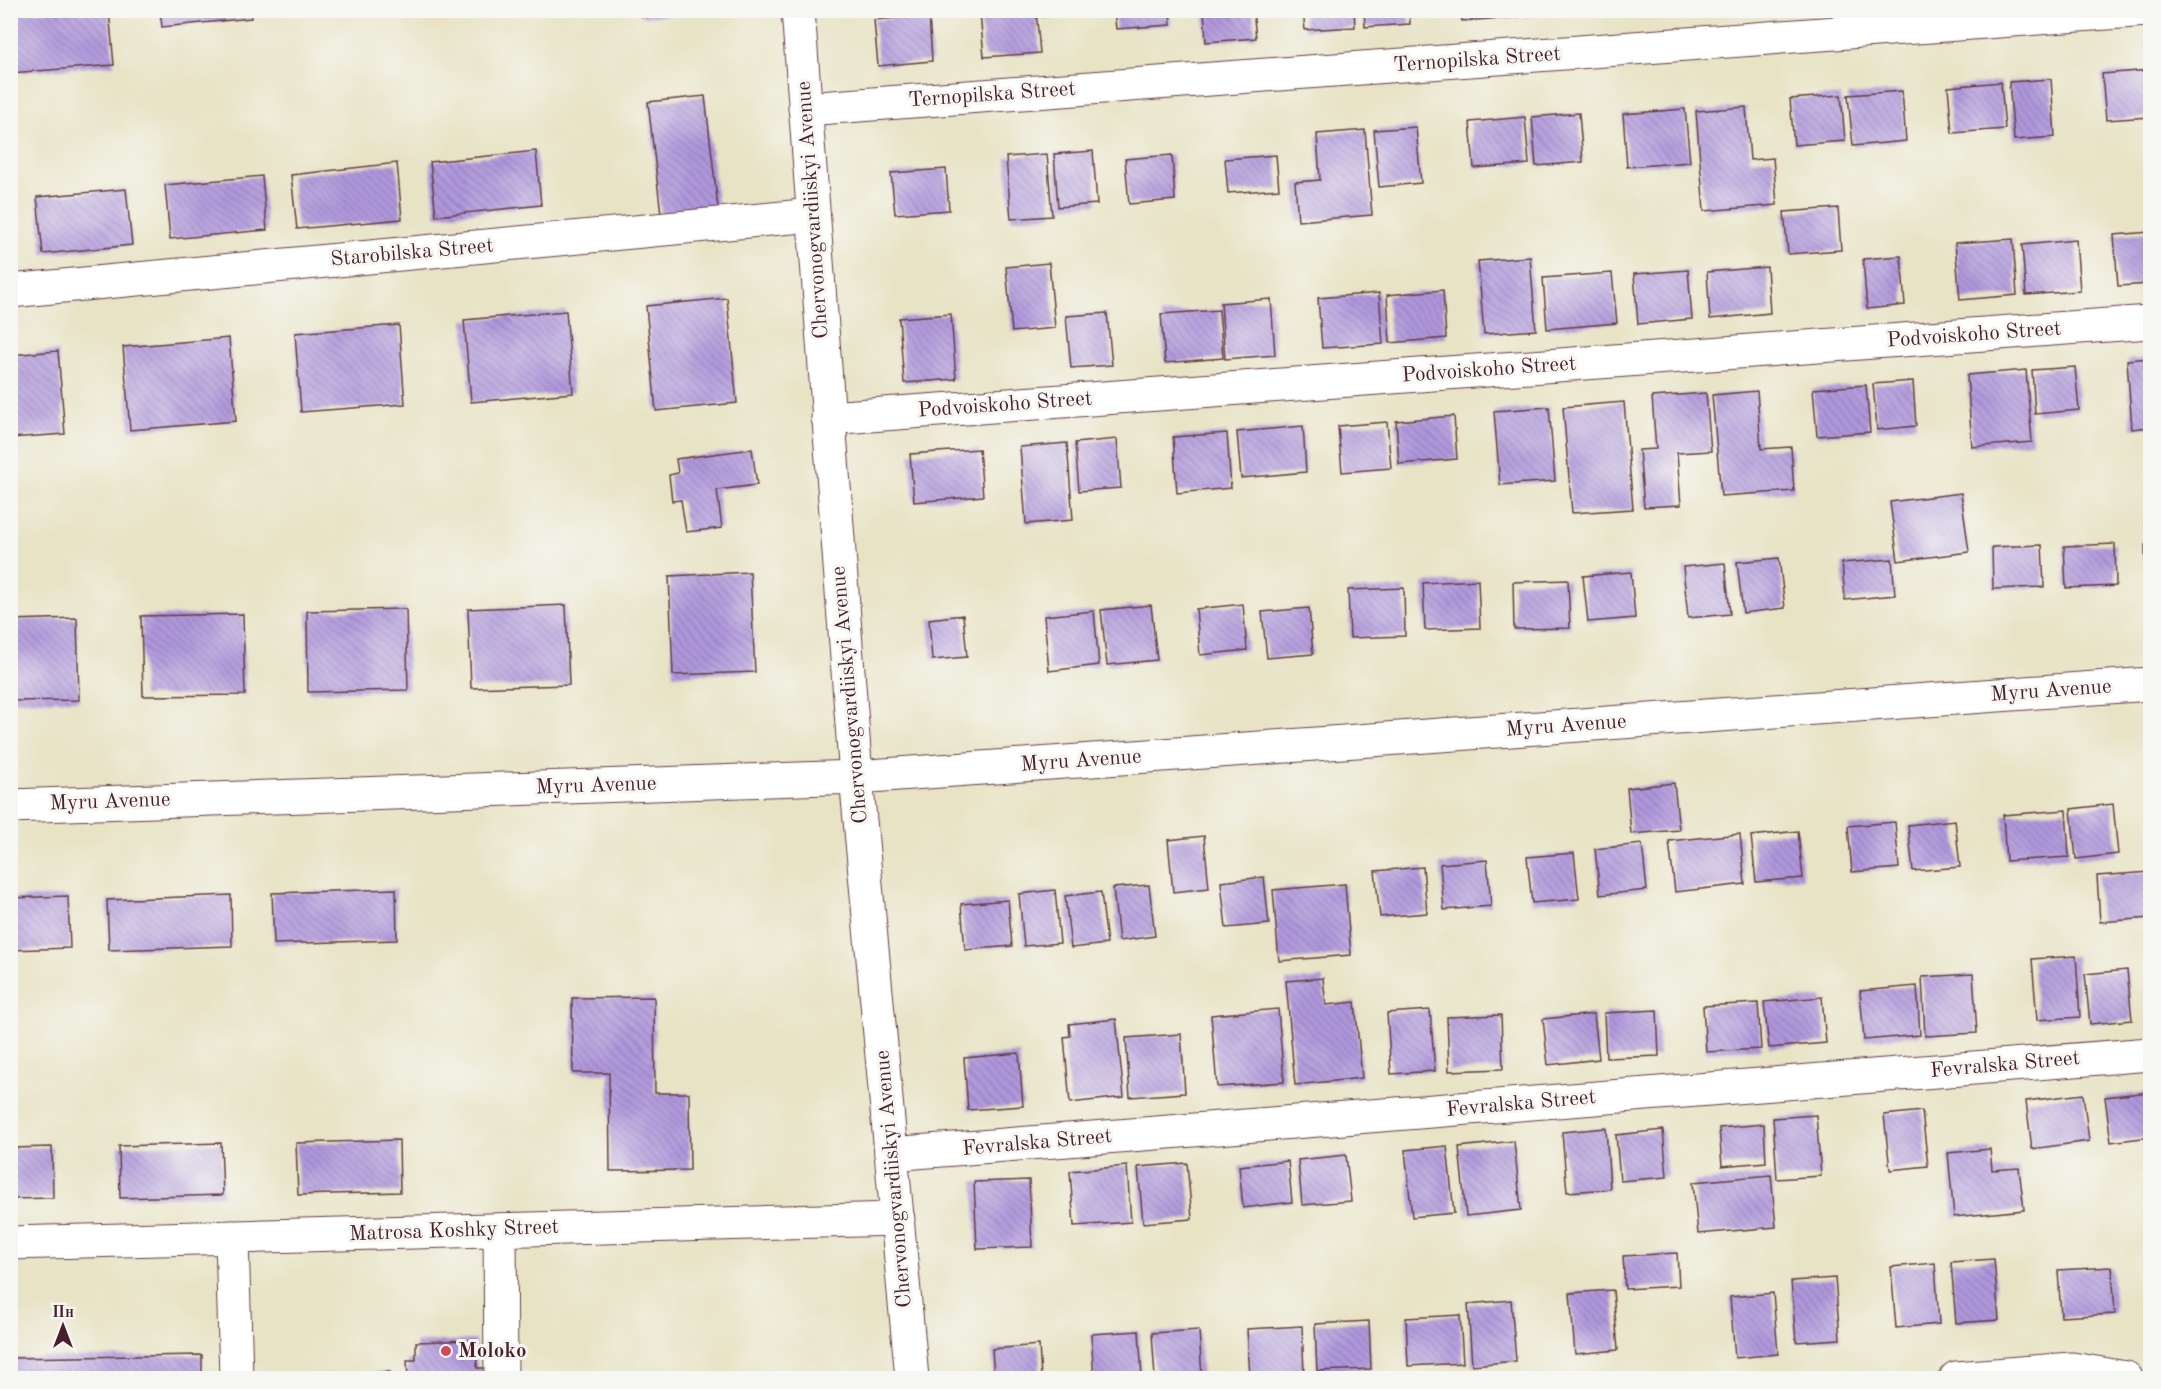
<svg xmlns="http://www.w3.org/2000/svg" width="2161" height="1389" font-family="'Old Standard TT',serif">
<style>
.building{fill:url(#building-back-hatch)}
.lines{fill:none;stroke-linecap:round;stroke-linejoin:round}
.minor-casing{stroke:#623c42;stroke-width:35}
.major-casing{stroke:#623c42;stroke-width:35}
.minor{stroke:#fff;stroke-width:33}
.major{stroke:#fff;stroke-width:33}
.poi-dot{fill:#d1495b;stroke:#f6f6f2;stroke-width:2}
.labels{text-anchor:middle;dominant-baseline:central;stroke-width:6;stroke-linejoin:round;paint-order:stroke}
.street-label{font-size:21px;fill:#4a1f2b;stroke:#f6f6f2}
.poi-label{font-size:21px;font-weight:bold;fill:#4a1f2b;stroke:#f6f6f2;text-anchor:start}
</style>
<defs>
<pattern id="building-back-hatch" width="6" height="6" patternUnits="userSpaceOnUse" patternTransform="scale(1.5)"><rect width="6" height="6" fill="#b098dd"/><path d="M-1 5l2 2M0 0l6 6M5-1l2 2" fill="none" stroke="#917bb3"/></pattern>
</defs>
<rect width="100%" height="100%" fill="#f6f6f2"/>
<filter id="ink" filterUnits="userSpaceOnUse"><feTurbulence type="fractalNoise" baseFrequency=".0167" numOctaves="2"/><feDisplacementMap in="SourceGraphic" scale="12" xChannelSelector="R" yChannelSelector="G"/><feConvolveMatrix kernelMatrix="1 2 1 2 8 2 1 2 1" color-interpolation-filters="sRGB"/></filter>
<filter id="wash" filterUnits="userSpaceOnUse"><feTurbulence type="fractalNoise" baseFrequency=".008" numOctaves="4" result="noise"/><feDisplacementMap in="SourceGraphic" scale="24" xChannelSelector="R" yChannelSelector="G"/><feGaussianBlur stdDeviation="1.35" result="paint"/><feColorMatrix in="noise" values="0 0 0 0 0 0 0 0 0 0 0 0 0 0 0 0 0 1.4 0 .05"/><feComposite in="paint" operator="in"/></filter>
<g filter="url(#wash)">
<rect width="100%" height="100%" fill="#e8e3c5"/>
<g id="blocks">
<path class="building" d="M53,10H109L114,65L10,73V14Z
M160,10H250L251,18L162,27Z
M641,10H705V12L642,17Z
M1011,10H1036L1040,53L984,57L980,13Z
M1042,10H1099V12L1043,17Z
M1114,10H1170L1171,25L1116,29Z
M1204,10H1253L1256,38L1206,42Z
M1303,10H1354L1355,27L1305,30Z
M1364,10H1409L1410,24L1365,27Z
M1461,10H1517L1518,17L1462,21Z
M1524,10H1576V12L1524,16Z
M929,15L932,61L878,66L874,20Z
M2150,70V117L2106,120L2102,74Z
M2051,79L2055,137L2014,140L2009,82Z
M2001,82L2005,129L1952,133L1948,87Z
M1902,91L1906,141L1853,146L1848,95Z
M1841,95L1845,141L1794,145L1790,99Z
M705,96L718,208L661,214L648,102Z
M1746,107L1750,160L1773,158L1777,205L1704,211L1696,111Z
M1685,109L1690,162L1627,167L1623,114Z
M1579,113L1583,162L1536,166L1532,117Z
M1525,117L1529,164L1474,168L1470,122Z
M1416,127L1421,183L1379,187L1374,130Z
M1365,130L1372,215L1298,221L1295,182L1320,180L1317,134Z
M536,151L541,205L436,216L430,162Z
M1093,151L1097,204L1058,207L1054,154Z
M1047,154L1052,216L1011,219L1006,157Z
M1172,155L1175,200L1129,204L1125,159Z
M1276,155L1279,189L1228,193L1225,159Z
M397,163L402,219L297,229L291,175Z
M946,169L949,210L895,214L891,173Z
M262,176L267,230L170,239L165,185Z
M126,189L132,245L43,254L37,197Z
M1838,208L1841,250L1788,254L1784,212Z
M2150,232V284L2118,286L2114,235Z
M2013,239L2017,295L1960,300L1955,243Z
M2076,240L2080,291L2026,295L2022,245Z
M1901,256L1905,305L1867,309L1863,259Z
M1530,257L1536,330L1484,334L1478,261Z
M1049,263L1055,328L1012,332L1006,267Z
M1767,267L1770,313L1710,319L1707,272Z
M1688,270L1692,319L1638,324L1634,274Z
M1612,273L1617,323L1547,329L1543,278Z
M1443,290L1446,338L1390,343L1387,295Z
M1379,293L1383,344L1322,348L1318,298Z
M727,298L737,403L656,411L646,306Z
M1271,299L1275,355L1225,359L1221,303Z
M1219,310L1223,358L1165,363L1161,314Z
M566,311L573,393L471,402L464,320Z
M1107,313L1112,365L1071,368L1066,316Z
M951,314L956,379L904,383L899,318Z
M399,325L405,404L301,412L295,333Z
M229,338L236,421L130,430L123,347Z
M58,351L65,434L10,438V355Z
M2150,358V427L2132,429L2127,360Z
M2075,367L2079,410L2035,414L2032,370Z
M2026,370L2032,442L1972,447L1967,375Z
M1913,381L1916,426L1877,430L1873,384Z
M1866,385L1870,432L1817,436L1813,389Z
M1757,391L1761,449L1791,447L1794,491L1721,496L1712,395Z
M1706,393L1711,451L1677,453L1681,505L1644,507L1639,450L1656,449L1652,397Z
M1624,402L1633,509L1572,513L1563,407Z
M1549,407L1555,481L1500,485L1494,411Z
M1454,416L1457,459L1399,464L1396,421Z
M1387,422L1391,468L1342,472L1338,426Z
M1303,426L1306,472L1241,478L1237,432Z
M1227,433L1231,488L1177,493L1173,437Z
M1117,439L1121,488L1079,491L1075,443Z
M1067,443L1073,520L1026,524L1020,447Z
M752,449L757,485L717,490L722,528L686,532L681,500L672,501L669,475L678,473L676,459Z
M979,449L983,496L914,502L910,454Z
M1961,493L1969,552L1898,561L1890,502Z
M2115,544L2116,586L2066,588L2064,546Z
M2042,545L2044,587L1993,589L1992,547Z
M2145,545H2150V587H2146Z
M1779,558L1785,608L1743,613L1737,562Z
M1892,559L1895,595L1845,600L1842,563Z
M1725,563L1730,614L1688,618L1683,567Z
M750,572L755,672L673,675L669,576Z
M1631,572L1635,618L1588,622L1583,576Z
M1478,580L1480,628L1425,630L1423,583Z
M1568,580L1570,628L1514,629L1513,582Z
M1404,588L1405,636L1350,638L1348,590Z
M1243,604L1247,650L1200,655L1196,609Z
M566,605L569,685L471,688L468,609Z
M1151,605L1157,660L1107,665L1101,610Z
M1309,608L1313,654L1267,658L1262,612Z
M406,609L408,690L308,692L307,611Z
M1094,611L1099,665L1049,671L1044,616Z
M243,614L245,695L143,696L141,616Z
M963,615L967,657L932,660L929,619Z
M77,618L79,700L10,701V620Z
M1674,783L1679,830L1631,834L1627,788Z
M2113,804L2118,854L2076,859L2071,809Z
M2066,810L2069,857L2006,861L2003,815Z
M1955,820L1960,867L1913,871L1908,825Z
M1895,822L1899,868L1852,872L1848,826Z
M1798,831L1803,878L1756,882L1751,836Z
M1740,834L1745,884L1675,892L1669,841Z
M1204,836L1209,888L1173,892L1168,840Z
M1642,844L1647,890L1600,895L1595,849Z
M1574,853L1579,899L1532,903L1527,857Z
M1487,860L1491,906L1444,910L1440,864Z
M1423,867L1427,913L1380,917L1375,871Z
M2150,872V918L2100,922L2097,876Z
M1264,877L1269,924L1226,928L1221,882Z
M1345,884L1351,955L1279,961L1273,890Z
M1149,885L1155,936L1119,941L1113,888Z
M396,889L397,940L274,944L272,893Z
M1055,890L1060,943L1024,946L1019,894Z
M1101,892L1107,944L1071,948L1065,896Z
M231,895L232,946L109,950L107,900Z
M68,896L70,948L10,950V898Z
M1008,900L1012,946L965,950L961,904Z
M2076,956L2080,1017L2037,1020L2032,959Z
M2127,970L2132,1020L2090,1024L2085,974Z
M1973,974L1977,1033L1925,1036L1922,977Z
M1323,978L1326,1005L1355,1002L1362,1078L1295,1085L1286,981Z
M1917,986L1920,1035L1864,1040L1860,991Z
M654,997L655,1093H689L690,1170L610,1171L609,1073H573L572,998Z
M1822,997L1826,1043L1769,1048L1764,1002Z
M1758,1003L1761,1049L1706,1052L1703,1006Z
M1278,1009L1284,1082L1217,1087L1211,1015Z
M1430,1010L1435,1071L1391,1074L1387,1013Z
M1657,1010L1659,1056L1606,1058L1604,1013Z
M1594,1014L1599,1059L1548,1065L1543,1019Z
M1501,1015L1503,1069L1449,1071L1447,1017Z
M1116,1019L1124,1097L1070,1103L1064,1037L1070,1036L1069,1024Z
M1181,1034L1185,1093L1130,1097L1126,1038Z
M1019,1053L1023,1106L968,1110L964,1058Z
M2150,1092V1137L2111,1142L2105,1097Z
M2083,1094L2089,1141L2032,1149L2026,1101Z
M1922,1111L1928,1166L1890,1170L1884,1115Z
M1816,1115L1821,1176L1777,1179L1773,1118Z
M1764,1124L1766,1162L1722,1166L1719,1128Z
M1606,1128L1610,1189L1567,1192L1562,1132Z
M1663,1130L1667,1177L1620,1181L1616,1135Z
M399,1140L400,1192L298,1195L296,1143Z
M1514,1141L1521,1210L1466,1216L1459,1147Z
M221,1143L223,1195L120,1198L119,1146Z
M1447,1146L1454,1213L1412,1217L1405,1150Z
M52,1147L53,1198L10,1199V1148Z
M1990,1149L1992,1170L2019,1168L2024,1210L1954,1217L1948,1153Z
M1346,1155L1351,1201L1302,1205L1298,1160Z
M1288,1161L1292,1202L1243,1208L1239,1166Z
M1187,1163L1192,1219L1143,1223L1138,1167Z
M1127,1166L1131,1222L1074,1226L1070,1171Z
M1771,1175L1776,1227L1698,1234L1693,1182Z
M1029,1180L1032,1247L977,1249L974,1182Z
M1677,1253L1679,1286L1625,1289L1623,1256Z
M1994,1259L1999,1320L1956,1323L1951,1262Z
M1935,1263L1939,1324L1896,1328L1891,1267Z
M2112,1267L2115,1314L2061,1317L2058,1270Z
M1835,1278L1840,1339L1796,1342L1791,1281Z
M1613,1290L1618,1350L1575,1354L1570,1293Z
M1773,1293L1778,1354L1735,1358L1730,1297Z
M1511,1300L1516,1361L1472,1365L1468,1304Z
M1460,1315L1463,1363L1408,1366L1406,1318Z
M1369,1321L1371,1369L1317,1371L1315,1324Z
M1302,1326L1304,1374L1250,1377L1247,1329Z
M1199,1330L1202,1378H1155L1152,1333Z
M1139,1331L1142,1378H1094L1091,1334Z
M476,1340L477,1368H491V1378H408L407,1360H416V1342Z
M1039,1345L1041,1378H994L992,1349Z
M202,1355V1378H10V1358Z
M390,1372V1378H302V1375Z"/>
</g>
</g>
<g filter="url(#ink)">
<use href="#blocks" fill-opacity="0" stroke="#623c42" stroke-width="1.5"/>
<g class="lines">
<defs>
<path id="minor" d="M805,109L2148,10
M10,291L813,215
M828,418L2150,322
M856,777L2150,684
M891,1154L2150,1054
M500,1230L501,1378
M232,1237L236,1378
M10,1243L898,1219
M1956,1378L2072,1369L2126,1378"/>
<path id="major" d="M798,10L856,777L912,1378
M10,806L856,777"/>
</defs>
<use href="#minor" class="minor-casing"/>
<use href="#major" class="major-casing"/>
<use href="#minor" class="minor"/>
<use href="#major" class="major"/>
</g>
</g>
<circle class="poi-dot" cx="446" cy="1351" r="6"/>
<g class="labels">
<g class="street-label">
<text transform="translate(1477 60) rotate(-4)">Ternopilska Street</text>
<text transform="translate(992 95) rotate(-4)">Ternopilska Street</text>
<text transform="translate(813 210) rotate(-94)">Chervonogvardiiskyi Avenue</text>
<text transform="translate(412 253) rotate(-5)">Starobilska Street</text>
<text transform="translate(1974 335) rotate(-4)">Podvoiskoho Street</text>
<text transform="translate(1489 370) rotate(-4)">Podvoiskoho Street</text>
<text transform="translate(1005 405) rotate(-4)">Podvoiskoho Street</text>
<text transform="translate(2051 691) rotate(-4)">Myru Avenue</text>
<text transform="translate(850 695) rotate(-95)">Chervonogvardiiskyi Avenue</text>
<text transform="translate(1566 726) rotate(-4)">Myru Avenue</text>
<text transform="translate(1081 761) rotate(-4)">Myru Avenue</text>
<text transform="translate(596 786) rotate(-2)">Myru Avenue</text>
<text transform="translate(110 802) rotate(-2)">Myru Avenue</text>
<text transform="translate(2005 1065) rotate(-5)">Fevralska Street</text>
<text transform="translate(1521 1104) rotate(-5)">Fevralska Street</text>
<text transform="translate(1037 1143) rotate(-5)">Fevralska Street</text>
<text transform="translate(894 1179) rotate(-95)">Chervonogvardiiskyi Avenue</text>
<text transform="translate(454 1231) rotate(-2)">Matrosa Koshky Street</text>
</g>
<g class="poi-label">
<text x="458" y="1351">Moloko</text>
</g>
</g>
<rect width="2161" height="1389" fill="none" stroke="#f6f6f2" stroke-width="36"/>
<g transform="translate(63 1326)" stroke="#f6f6f2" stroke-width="4.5" paint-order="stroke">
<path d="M0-4.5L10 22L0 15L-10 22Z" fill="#4a1f2b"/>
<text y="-9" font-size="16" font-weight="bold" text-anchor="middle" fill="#4a1f2b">Пн</text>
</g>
</svg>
